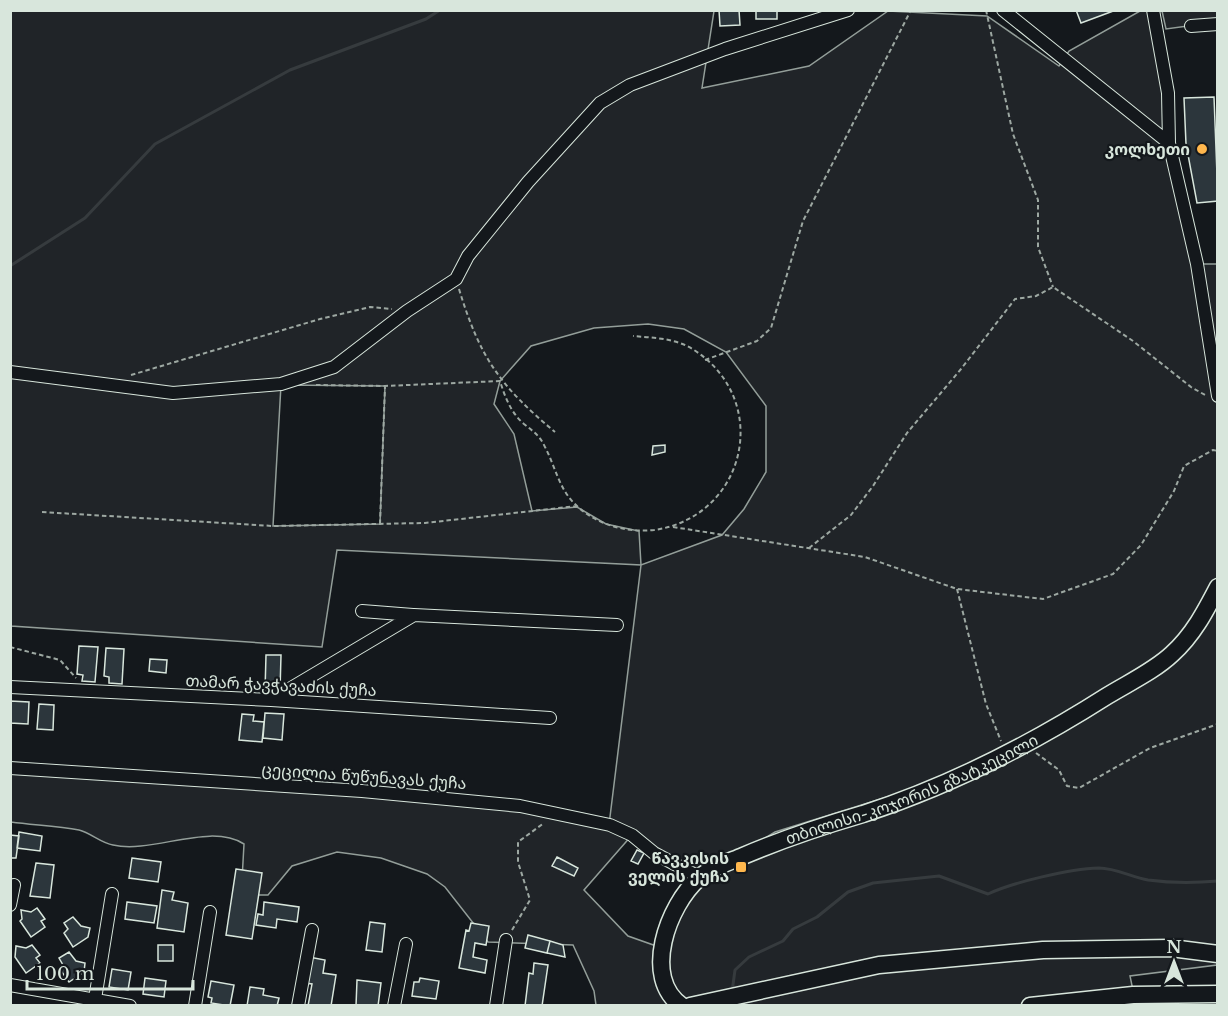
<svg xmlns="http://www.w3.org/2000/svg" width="1228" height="1016" font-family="'Libre Baskerville','Noto Sans Georgian',serif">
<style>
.green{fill:#202428;stroke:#939e99;stroke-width:1.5;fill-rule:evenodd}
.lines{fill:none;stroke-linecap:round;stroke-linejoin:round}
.stream{stroke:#363b3e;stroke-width:3}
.building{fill:#2c363c;stroke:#d8e6dc;stroke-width:1.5}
.minor-casing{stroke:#d8e6dc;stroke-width:14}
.major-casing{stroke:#d8e6dc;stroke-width:19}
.path{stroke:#9da8a2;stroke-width:2;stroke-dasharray:4.5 3;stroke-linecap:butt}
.minor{stroke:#14181c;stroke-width:12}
.major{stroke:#14181c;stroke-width:16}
.poi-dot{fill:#ffb74d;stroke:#14181c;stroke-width:2}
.labels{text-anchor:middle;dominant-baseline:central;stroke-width:4.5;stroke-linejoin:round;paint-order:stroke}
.poi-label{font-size:16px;font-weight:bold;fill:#d8e6dc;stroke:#14181c;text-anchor:end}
.street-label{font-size:16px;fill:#d8e6dc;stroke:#14181c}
</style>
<rect width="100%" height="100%" fill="#14181c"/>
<path class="green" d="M10,11H714L702,88L809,66L888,11L987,16L1059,66L1069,51L1140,11H1153L1169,143L1197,264H1217V965L1130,976L1136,1005H731L750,992L729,1005H596L594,991L573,945L488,942L445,887L427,874L381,858L337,852L292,866L268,895H248L242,880L244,844C209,822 153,854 113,845C101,843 91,833 79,830C57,826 33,825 11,822V768L448,798L609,825L641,565L337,550L322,647L11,626ZM648,324L684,329L726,352L766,406V472L744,509L722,535L641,565L639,531L606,524L577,507L532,511L514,434L494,404L500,381L531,346L594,328ZM281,385L385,386L380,524L273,526ZM900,793L724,863L775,832ZM632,835L699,878L662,948L628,936L584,890Z
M1162,11H1217V22L1166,29Z"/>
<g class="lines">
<path class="stream" d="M10,266L85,218L155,144L290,70L426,19L440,10
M732,992L735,970L749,957L783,941L793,929L817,917L848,892L873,883L939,876L988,894C1014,882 1069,869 1099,868C1115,868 1132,877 1148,880C1170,883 1196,883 1218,881"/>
</g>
<path class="building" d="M719,10H739L740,25L720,26Z
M756,10H777V19H756Z
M1076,10H1116L1081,23Z
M1214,97L1218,201L1197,203L1186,144L1184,98Z
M665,445V452L652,455L653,446Z
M79,646L98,647L95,682L82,681L83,675L77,674Z
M106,648L124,649L122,684L109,683V677L104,676Z
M266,655H281L280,691H265Z
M150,659L167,660L166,673L149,671Z
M10,701L29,702L28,724L10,723Z
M39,704L54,705L53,730L37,729Z
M265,713L284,714L282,740L263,738Z
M242,714L254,715L253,721L264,722L262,742L239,740Z
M19,832L42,836L40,851L17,848Z
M10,835L19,836L16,858H10Z
M637,850L644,853L638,864L631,861Z
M557,857L578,868L574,876L552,866Z
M132,858L161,862L158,882L129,878Z
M36,863L54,865L50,898L30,896Z
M236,869L262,873L252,939L226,935Z
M162,890L174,892L172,900L188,903L184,932L157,928Z
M127,902L157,906L154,923L125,919Z
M264,902L299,907L297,922L277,919L276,928L256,925L258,914L263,915Z
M37,908L45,919L41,921L45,927L31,937L20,921L22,919L21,910L31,912Z
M73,917L81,926L90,928L88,937L73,947L64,933L68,929L64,923Z
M370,922L385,924L382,952L366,950Z
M471,923L489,926L486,945L475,943L473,957L487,960L485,973L459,968L466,930L469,931Z
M528,935L550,941L547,953L525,948Z
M550,941L563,945L565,957L547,953Z
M32,945L40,955L36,958L40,963L26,973L15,957L16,946L26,948Z
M158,945H173V961H158Z
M69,952L76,961L85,963L84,972L69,982L59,968L63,965L59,958Z
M309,957L325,960L323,973L336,975L331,1006H308L312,984L305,983Z
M534,963L548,965L542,1006H525L529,973L533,974Z
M112,969L131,972L128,990L109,987Z
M145,978L166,981L164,997L143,994Z
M420,978L439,981L436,999L412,996L414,982H419Z
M357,980L381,983L378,1006H356Z
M211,981L234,985L230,1006L211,1003L212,998L208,997Z
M250,987L264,989L263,995L279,998L277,1006H247Z"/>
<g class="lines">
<defs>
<path id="minor" d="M1003,10L1169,143
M1153,10L1168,93L1169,143L1197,264L1218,396
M1191,26L1218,24
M10,372L173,393L281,384L334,367L407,311L456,279L468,256L528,182L600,103L630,85L725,49L848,10
M362,611L413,615
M10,687L271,700L550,718
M271,700L414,615L617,625
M10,768L362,791L520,806L610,825L632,835L654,853L699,877
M10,905L14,885
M10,985L130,1006
M95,999L112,894
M195,1006L210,912
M298,1006L312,930
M394,1006L406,944
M496,1006L506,940"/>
<g id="major">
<path id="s1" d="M682,1006C641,978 668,905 699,878C710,868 729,862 743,856C783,839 822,826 863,814C950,786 1030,745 1107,696C1128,683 1154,671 1172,654C1193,635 1205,612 1218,587"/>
<path d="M690,1006L879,965L1043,950L1171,948L1218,954"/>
<path d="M1030,1006L1133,995L1218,994"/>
</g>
</defs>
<use href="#minor" class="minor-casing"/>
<use href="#major" class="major-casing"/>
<path class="path" d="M986,10L1013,134L1038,200V247L1053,287
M459,289C480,358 500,386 555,432
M705,360L757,341L771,328L803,221L911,10
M131,375L320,319L370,307L392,309
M316,385L385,386L500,381C505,397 511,413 524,424C534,432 540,436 545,447C556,468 559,490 577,506C597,525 628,533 654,530C746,517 773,401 694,350C676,338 654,338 633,336
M42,512L273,526L425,523L577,506
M380,524L385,386
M673,527L865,557L957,589L1043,599L1113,574L1141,545L1174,491L1184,466L1213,450L1218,451
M809,548L851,515L873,486L907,433L961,369L1015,299L1036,296L1053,287L1133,341L1191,387L1205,395
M957,589L986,704L1001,741
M10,647L60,660L76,678
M1036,753L1059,770L1067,786L1079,788L1150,748L1218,724
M512,930L530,900L518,862V842L544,823"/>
<use href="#minor" class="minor"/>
<use href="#major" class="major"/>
</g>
<g class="poi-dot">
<circle cx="1202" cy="149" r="6"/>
<rect x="735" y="861" width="12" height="12" rx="3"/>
</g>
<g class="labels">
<g class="poi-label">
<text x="1190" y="149">კოლხეთი</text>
<text x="729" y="858">წავკისის<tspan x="729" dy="18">ველის ქუჩა</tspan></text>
</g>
<g class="street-label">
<text transform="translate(281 685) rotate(3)">თამარ ჭავჭავაძის ქუჩა</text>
<text transform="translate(364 776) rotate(4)">ცეცილია წუწუნავას ქუჩა</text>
<text stroke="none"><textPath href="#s1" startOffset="376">თბილისი-კოჯორის გზატკეცილი</textPath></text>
</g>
</g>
<rect width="1228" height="1016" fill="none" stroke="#d8e6dc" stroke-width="24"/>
<g transform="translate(1174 962)" stroke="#14181c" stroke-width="4.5" paint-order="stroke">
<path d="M0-4.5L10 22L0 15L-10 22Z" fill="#d8e6dc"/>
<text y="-9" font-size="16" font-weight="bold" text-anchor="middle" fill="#d8e6dc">N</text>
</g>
<path d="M27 980v9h166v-9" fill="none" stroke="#d8e6dc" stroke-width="3"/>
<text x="36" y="980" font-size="18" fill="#d8e6dc" stroke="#14181c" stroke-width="4.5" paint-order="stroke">100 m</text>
</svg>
